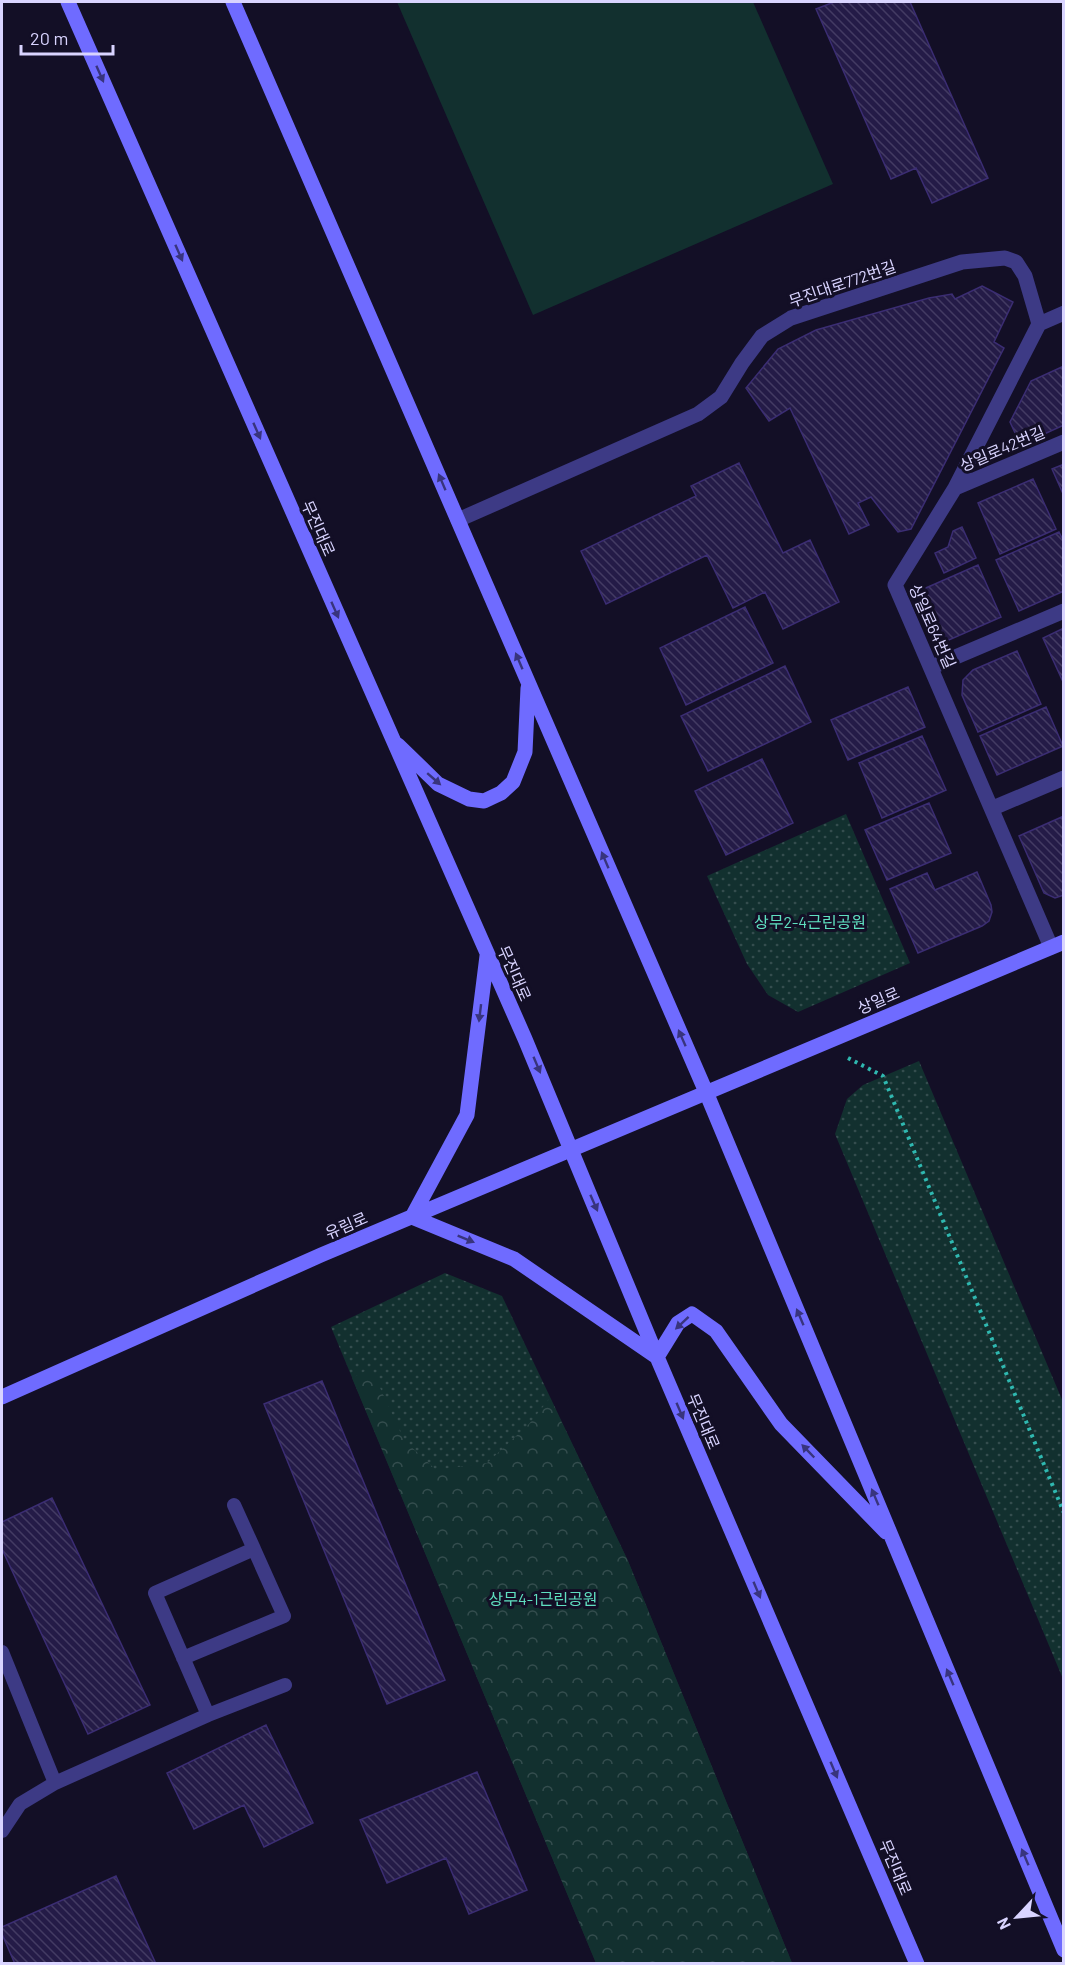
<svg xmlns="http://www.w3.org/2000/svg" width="1065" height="1965" font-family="Barlow,'Noto Sans KR',sans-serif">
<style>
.grass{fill:url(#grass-dots)}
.forest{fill:url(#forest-crowns)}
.pitch{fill:#12302f}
.building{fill:url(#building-back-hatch);stroke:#3b2d73;stroke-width:1.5}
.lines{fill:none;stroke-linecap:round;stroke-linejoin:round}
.path{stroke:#2fb8b0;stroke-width:4;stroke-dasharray:3 4.5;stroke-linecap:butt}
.lane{stroke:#3d3a85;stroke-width:14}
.street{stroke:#3d3a85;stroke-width:15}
.secondary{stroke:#6f6bff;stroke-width:15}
.oneway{fill:#38347d}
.labels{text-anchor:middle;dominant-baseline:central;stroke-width:6;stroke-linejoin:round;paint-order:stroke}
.street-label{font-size:16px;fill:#d9d4ff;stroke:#130f26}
.park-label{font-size:16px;fill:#5fe0c0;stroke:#130f26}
</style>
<defs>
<pattern id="grass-dots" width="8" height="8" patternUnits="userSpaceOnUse" patternTransform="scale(1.5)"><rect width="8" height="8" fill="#12302f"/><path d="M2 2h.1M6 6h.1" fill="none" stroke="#344d4e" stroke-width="1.8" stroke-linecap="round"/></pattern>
<pattern id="forest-crowns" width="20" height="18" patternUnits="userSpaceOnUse" patternTransform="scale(1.5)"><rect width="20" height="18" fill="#12302f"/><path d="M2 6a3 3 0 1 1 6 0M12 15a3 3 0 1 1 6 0" fill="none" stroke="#344d4e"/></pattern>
<pattern id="building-back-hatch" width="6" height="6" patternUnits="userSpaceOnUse" patternTransform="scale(1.5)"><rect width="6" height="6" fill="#241b47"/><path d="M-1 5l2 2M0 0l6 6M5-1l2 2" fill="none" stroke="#433b63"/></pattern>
</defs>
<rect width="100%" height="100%" fill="#130f26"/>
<path class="grass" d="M846,814L910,963L798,1012L768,995L747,964L707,876Z
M919,1061L1063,1402V1679L835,1134L847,1099L863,1085Z
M445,1273L502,1296L628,1561L792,1963H596L331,1327Z"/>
<path class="forest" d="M371,1368L404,1440L436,1470L487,1463L529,1424L550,1398L628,1561L792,1963H596L352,1378Z"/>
<path class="pitch" d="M397,2H753L833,184L533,315Z"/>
<path class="building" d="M834,2H910L988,178L932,203L916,168L891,179L816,9Z
M982,286L1013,302L994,342L1004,348L911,529L898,532L871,497L858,503L869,525L849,534L790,408L769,421L746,388L778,349L816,330L929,298L952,294L955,299Z
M1064,366V425L1029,441L1016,435L1010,422L1031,381Z
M739,463L783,553L810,540L839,602L783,629L765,592L733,608L707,555L606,604L581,551L696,496L691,486Z
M1064,464V496L1052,469Z
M1033,479L1056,529L1000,554L978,503Z
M962,527L976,558L944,573L935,553L948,547L953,531Z
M1059,532L1064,542V591L1019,611L996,560Z
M978,565L1001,617L949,640L936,631L919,591Z
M745,607L773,663L686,705L660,648Z
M1064,628V684L1043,638Z
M1017,651L1041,704L978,732L962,695L963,680L973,670Z
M785,666L811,722L708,771L681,716Z
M908,687L925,727L848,760L831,720Z
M1046,707L1063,746L997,775L980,736Z
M922,736L946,790L882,818L859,763Z
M762,759L793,823L726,855L695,791Z
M929,803L951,853L887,880L865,830Z
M1064,816V895L1055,898L1044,893L1019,836Z
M977,872L991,905L992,912L989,921L982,926L918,953L890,889L927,873L935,890Z
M322,1381L445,1680L387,1704L264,1404Z
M52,1498L150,1705L88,1734L2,1549V1522Z
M266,1725L313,1823L264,1847L244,1805L194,1829L167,1773Z
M477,1772L527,1890L469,1914L446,1858L387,1883L360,1820Z
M116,1876L156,1964H15L2,1934V1927Z"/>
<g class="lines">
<path class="path" d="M848,1058L883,1076L1064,1513"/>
<path class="lane" d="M234,1505L254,1549
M2,1652L55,1783
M183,1658L284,1616L254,1549L155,1593L208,1715
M2,1831L20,1804L55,1783L208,1715L285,1685"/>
<path class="street" d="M955,488L1064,442
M458,520L698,414L721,397L742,363L762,336L791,318L962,262L1005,258L1016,262L1025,276L1039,324
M932,667L1064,611
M993,808L1064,778
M1051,947L895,585L955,488L1039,324L1064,313"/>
<path class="secondary" d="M68,2L525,1039L657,1357L917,1964
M233,2L706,1092L1064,1950
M398,745L438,784L469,799L484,801L501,793L513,782L525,752L528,688
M412,1217L514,1259L657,1357
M412,1217L467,1115L487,956
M657,1357L678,1323L692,1314L716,1331L781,1424L886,1532
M2,1397L321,1255L1064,942"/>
</g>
<defs><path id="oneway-solid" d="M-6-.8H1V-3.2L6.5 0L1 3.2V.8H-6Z" transform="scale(1.5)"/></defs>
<g class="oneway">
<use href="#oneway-solid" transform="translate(100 74) rotate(66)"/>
<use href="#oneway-solid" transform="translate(179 253) rotate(66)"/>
<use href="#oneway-solid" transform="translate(257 431) rotate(66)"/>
<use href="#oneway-solid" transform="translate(442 482) rotate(-113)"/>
<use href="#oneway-solid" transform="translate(335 610) rotate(66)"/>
<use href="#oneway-solid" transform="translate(519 661) rotate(-113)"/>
<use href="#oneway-solid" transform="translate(434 779) rotate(41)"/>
<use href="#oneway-solid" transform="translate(605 860) rotate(-113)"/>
<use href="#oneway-solid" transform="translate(480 1013) rotate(97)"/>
<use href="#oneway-solid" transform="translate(682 1038) rotate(-114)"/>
<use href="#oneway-solid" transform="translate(537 1065) rotate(67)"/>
<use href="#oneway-solid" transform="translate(594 1203) rotate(66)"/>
<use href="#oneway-solid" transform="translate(466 1239) rotate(22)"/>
<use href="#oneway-solid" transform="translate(800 1317) rotate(-113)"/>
<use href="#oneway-solid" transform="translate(682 1323) rotate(137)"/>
<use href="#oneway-solid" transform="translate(680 1411) rotate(67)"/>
<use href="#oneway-solid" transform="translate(808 1451) rotate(-134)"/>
<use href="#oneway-solid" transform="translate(875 1497) rotate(-113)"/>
<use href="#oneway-solid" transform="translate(757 1590) rotate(67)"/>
<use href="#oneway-solid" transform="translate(950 1677) rotate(-113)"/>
<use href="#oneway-solid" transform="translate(834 1770) rotate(67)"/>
<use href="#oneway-solid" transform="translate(1025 1857) rotate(-113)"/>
</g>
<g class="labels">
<g class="street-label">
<text transform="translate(842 283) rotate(-19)">무진대로772번길</text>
<text transform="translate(1002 448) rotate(-23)">상일로42번길</text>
<text transform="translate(319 528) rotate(66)">무진대로</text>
<text transform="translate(933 626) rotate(66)">상일로64번길</text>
<text transform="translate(515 973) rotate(66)">무진대로</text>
<text transform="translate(878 1000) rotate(-23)">상일로</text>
<text transform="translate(346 1225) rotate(-23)">유림로</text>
<text transform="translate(704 1421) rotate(67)">무진대로</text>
<text transform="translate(896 1867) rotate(67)">무진대로</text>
</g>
<g class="park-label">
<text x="810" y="921">상무2-4근린공원</text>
<text x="543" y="1598">상무4-1근린공원</text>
</g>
</g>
<rect width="1065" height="1965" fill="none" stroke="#d9d4ff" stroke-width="6"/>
<g transform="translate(1017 1917) rotate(244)" stroke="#130f26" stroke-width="4.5" paint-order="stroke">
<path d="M0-4.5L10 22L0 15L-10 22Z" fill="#d9d4ff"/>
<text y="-9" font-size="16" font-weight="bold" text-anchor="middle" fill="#d9d4ff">N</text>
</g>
<path d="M21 45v9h92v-9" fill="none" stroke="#d9d4ff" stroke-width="3"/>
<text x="30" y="45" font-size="18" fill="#d9d4ff" stroke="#130f26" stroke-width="4.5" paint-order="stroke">20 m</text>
</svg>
